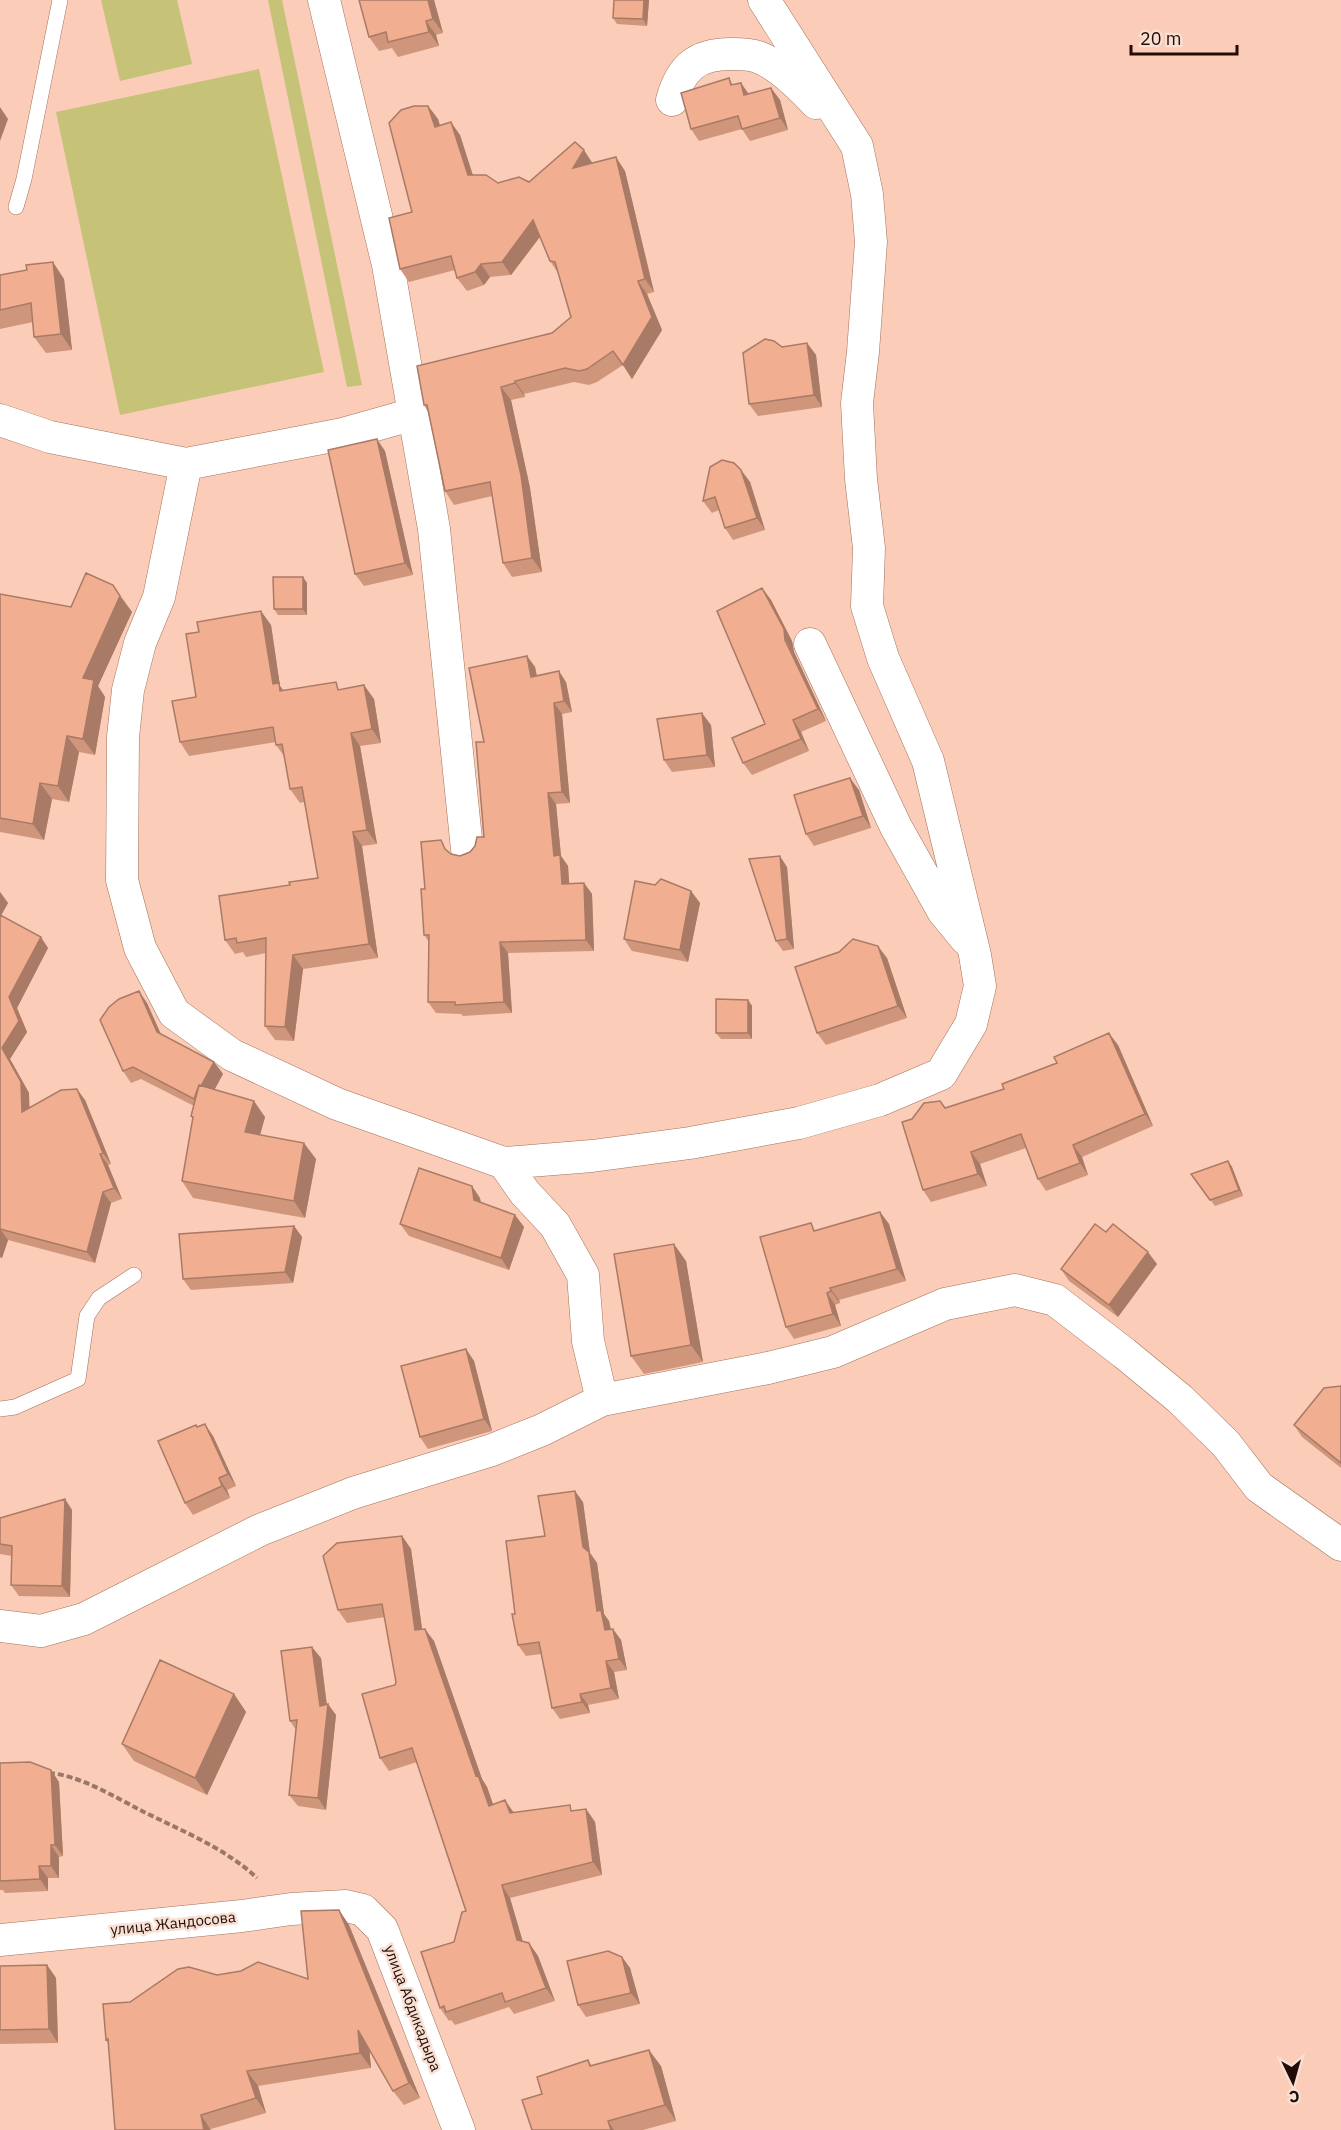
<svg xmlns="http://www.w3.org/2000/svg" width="1341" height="2130" font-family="'IBM Plex Sans',sans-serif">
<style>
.green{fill:#c6c278}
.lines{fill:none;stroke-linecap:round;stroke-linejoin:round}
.service-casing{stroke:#a47058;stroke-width:16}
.minor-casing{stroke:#a47058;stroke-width:33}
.path{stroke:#9a7768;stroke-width:4;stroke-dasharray:6 3;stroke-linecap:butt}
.service{stroke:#fff;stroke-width:15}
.minor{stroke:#fff;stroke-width:32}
.wall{fill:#cf967c}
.shaded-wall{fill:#a97a65}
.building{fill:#f1ae90;stroke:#a97a65;stroke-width:1.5}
.labels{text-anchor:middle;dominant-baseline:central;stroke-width:5;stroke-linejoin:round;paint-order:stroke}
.street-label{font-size:15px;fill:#210d05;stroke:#f8e0d5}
</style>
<rect width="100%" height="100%" fill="#fbcdb8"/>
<path class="green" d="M101,0H177L192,64L120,81Z
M268,0H282L362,385L347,387Z
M259,69L324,372L120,415L56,112Z"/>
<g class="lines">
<defs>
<path id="service" d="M16,207L24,179L60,0
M0,1409L15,1407L78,1379L87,1316L99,1298L134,1275"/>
<path id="minor" d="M324,0L388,265L434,529L467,849
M672,100C681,68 696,54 731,54C740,54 750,54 758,57C778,64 802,88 816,103
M0,420L50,437L186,464L343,434L414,414
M186,464L159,597L140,643L128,690L123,737L122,880L140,948L174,1013L232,1055L337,1104L504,1163L592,1156L690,1143L799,1123L880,1100L941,1074L971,1024L980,986L975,955L928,761L883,658L867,606L869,548L861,479L857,403L863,352L871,242L867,194L857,146L764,0
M810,644L896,827L943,911L966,939
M504,1163L525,1193L555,1225L583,1275L588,1341L602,1400
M0,1626L41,1631L84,1619L260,1530L353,1493L492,1450L542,1430L602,1400L768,1368L833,1352L945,1304L1015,1290L1055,1300L1124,1353L1180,1399L1226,1444L1259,1487L1341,1545
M0,1940L242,1916L291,1909L346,1906L363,1910L382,1929L459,2130"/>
</defs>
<use href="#service" class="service-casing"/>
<use href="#minor" class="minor-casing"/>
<path class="path" d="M49,1773C79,1775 115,1797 142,1811C182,1831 225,1848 257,1878"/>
<use href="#service" class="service"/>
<use href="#minor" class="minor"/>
</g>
<path class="wall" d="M434,0L443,33L436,35L439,46L398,57L392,48L379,51L369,37Z
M649,0L647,26L617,24L613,18Z
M729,78L733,85L741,83L749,94L771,88L780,100L788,130L750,141L742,129L699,141L691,129Z
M428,106L438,119L440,125L460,135L473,175L498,183L529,182L593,163L625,171L654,292L647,294L662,330L632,379L623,365L597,382L589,385L574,382L524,394L525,397L511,400L530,488L542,572L512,577L503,563L492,496L454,505L445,491L428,412L424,405L552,333L571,317L558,273L550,261L540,237L511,275L490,277L484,285L467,291L457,278L455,270L409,282L400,269L412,212Z
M0,275L64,279L72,350L46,353L34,337L33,322L0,329Z
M807,343L816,355L822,407L758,416L749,404L782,347Z
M385,451L413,575L364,586L355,574Z
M741,470L750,482L765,530L733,540L725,528L719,510L712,513L703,501Z
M303,577L307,583V615H278L274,609Z
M113,585L132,612L98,686L105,697L95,755L79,752L69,802L52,799L44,840L0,832V594L71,607Z
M762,588L771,600L792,641L794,652L826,721L801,732L809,751L752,775L743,763L765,724Z
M271,625L280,686L283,690L341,689L374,699L381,743L360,746L377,844L362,846L378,958L303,969L294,1041L275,1040L265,1026L266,953L246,957L243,952L235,954L225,940L290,885L318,878L304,802L300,803L290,789L284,756L276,745V742L189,756L180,742L196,697Z
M527,656L535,667L537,676L566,682L572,712L562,714L570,803L556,804L561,856L568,866L569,884L584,883L592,894L594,951L508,953L512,1013L463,1016L461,1014L436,1013L428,1002L429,942L424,935L425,889L450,853L451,854L460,856L470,852L484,837V742Z
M711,725L715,767L672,772L664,760Z
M859,790L871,828L814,846L806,834Z
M787,867L794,949L783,951L776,941Z
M655,885L691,891L700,903L688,962L632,951L624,939Z
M0,892L8,903L1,916L48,948L17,1008L27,1032L10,1059L29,1093V1108L85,1100L111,1164L108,1165L122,1199L111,1203L95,1263L8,1240L2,1258H0Z
M887,958L907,1018L826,1045L817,1033Z
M748,1000L752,1006V1039H721L716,1033Z
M147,1003L161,1034L214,1062L223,1074L214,1090L265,1117L260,1135L316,1159L305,1218L193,1198L182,1181L193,1119L191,1116L194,1106L141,1079L131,1083L123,1071Z
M1118,1045L1153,1126L1082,1157L1088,1175L1046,1191L1038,1179L1026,1148L980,1164L987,1186L931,1202L923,1190L912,1119L1004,1089Z
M1228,1161L1232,1167L1243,1196L1215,1206L1191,1174Z
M480,1198L481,1203L515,1215L524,1227L509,1270L409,1236L400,1224Z
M880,1212L889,1224L906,1281L839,1300L840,1303L835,1305L841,1326L794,1339L786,1327L817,1231Z
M294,1226L302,1237L293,1283L191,1290L183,1279Z
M1106,1232L1157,1264L1118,1317L1069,1281L1061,1269Z
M686,1261L703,1362L644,1374L631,1356Z
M466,1349L474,1361L492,1431L428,1449L420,1437Z
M1341,1386V1468L1302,1437L1294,1425Z
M197,1427L213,1436L236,1486L227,1490L230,1498L193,1515L185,1503Z
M65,1499L72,1510L70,1597L19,1596L11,1585L12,1556L0,1554V1518Z
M583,1502L590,1553L597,1563L604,1614L609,1621L611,1629L621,1640L627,1670L614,1672L619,1699L588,1705L590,1713L560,1719L552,1708L541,1654L526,1656L518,1645L515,1614L545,1536Z
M402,1536L411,1549L422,1629L434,1641L482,1779L487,1787L493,1804L514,1812L574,1811L586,1809L595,1822L602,1875L510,1898L523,1942L529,1943L538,1956L555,2001L514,2014L509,2007L455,2025L451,2020L449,2021L440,2008L454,1942L466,1911L417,1762L389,1771L380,1758L395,1685L396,1682L385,1617L347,1623L338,1610Z
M321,1658L327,1704L336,1715L326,1810L298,1806L289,1795L296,1730L290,1721Z
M234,1694L246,1712L207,1795L134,1761L122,1744Z
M0,1763L51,1770L59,1782L63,1856L59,1857V1878H48V1891L5,1893L3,1890H0Z
M339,1910L349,1925L420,2098L404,2105L393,2091L369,2048L371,2068L258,2086L266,2113L211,2129L108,2043L106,2040L130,2002L217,1975L308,1979Z
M622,1957L630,1968L640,2004L586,2017L578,2005Z
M47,1965L56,1978L58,2043L0,2044V1966Z
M588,2060L592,2066H661L676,2121L643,2130H532L542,2094Z"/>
<path class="shaded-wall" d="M428,0H434L443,33L433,19Z
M644,0H649L647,26L643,19Z
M426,21L436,35L439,46L429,32Z
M741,83L749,95H744Z
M771,88L780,100L788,130L780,118Z
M428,106L438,119L444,140L435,127Z
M0,107L8,119L0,141Z
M451,122L460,135L477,189L468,175Z
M584,150L593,164L573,168Z
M616,157L625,171L654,292L645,279Z
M533,220L542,234L511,275L502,262Z
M53,262L64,279L72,350L61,334Z
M481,264L490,277L484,285L475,272Z
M638,281L647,294L662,330L632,379L623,365Z
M807,343L816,355L822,407L814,395Z
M515,381L524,394L525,397L515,383Z
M501,387L511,400L530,488L542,572L532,558Z
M377,439L385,451L413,575L405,563Z
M741,470L750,482L765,530L757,518Z
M303,577L307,583V615L303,609Z
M762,588L771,600L792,641L794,652L826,721L818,709Z
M120,596L132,612L98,686L105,697L95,755L83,739V678Z
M261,611L271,625L280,686L288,697L289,705L273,684Z
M527,656L535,667L539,688L531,677Z
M559,671L566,682L572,712L564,701Z
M364,685L374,699L381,743L372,729Z
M554,703L562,714L570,803L562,792Z
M702,713L711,725L715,767L707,755Z
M793,720L801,732L809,751L801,739Z
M351,733L360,746L377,844L367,830Z
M67,736L79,752L69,802L58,786Z
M850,778L859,790L871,828L863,816Z
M40,783L52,799L44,840L33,824Z
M548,793L556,804L561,856L568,866L570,895L562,884L554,856Z
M353,832L362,846L378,958L369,944Z
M780,856L787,867L794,949L787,939Z
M584,883L592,894L594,951L586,940Z
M691,891L700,903L688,962L680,950Z
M0,892L8,903L0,917Z
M41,937L48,948L17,1008L27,1032L10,1059L29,1093L30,1123L22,1112L2,1048L9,997Z
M500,942L508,953L512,1013L504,1002Z
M878,946L887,958L907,1018L898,1006Z
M293,955L303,969L294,1041L285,1027Z
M139,991L147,1003L165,1044L157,1032Z
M748,1000L752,1006V1039L748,1033Z
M1109,1033L1118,1045L1153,1126L1145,1114Z
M214,1062L223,1074L203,1111L194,1099Z
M77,1089L85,1100L111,1164L103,1153Z
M254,1101L265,1117L256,1149L245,1132Z
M304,1143L316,1159L305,1218L294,1201Z
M1073,1145L1082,1157L1088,1175L1080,1163Z
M971,1152L980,1164L987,1186L978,1174Z
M100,1154L108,1165L122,1199L114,1188Z
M1228,1161L1232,1167L1243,1196L1239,1190Z
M472,1186L480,1198L482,1212L474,1200Z
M103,1192L111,1203L95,1263L87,1252Z
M880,1212L889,1224L906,1281L897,1269Z
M515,1215L524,1227L509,1270L501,1258Z
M294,1226L302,1237L293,1283L285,1272Z
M0,1229L8,1240L2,1258L0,1256Z
M674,1244L686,1261L703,1362L691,1345Z
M1148,1252L1157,1264L1118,1317L1109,1305Z
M830,1288L839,1300L840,1303L831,1291Z
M827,1293L835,1305L841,1326L833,1314Z
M466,1349L474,1361L492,1431L484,1419Z
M205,1424L213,1436L236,1486L228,1474Z
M219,1478L227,1490L230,1498L222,1486Z
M575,1491L583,1502L590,1553L597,1563L604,1614L609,1621L613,1641L605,1630L597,1611L583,1547Z
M65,1499L72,1510L70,1597L62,1586Z
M402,1536L411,1549L424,1643L415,1630Z
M425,1629L434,1641L482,1779L487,1787L498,1819L489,1806L476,1776Z
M613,1629L621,1640L627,1670L619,1659Z
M312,1647L321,1658L327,1708L328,1704L336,1715L326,1810L318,1798L320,1706Z
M606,1661L614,1672L619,1699L611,1688Z
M234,1694L246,1712L207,1795L195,1778Z
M580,1694L588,1705L590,1713L582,1702Z
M51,1770L59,1782L63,1856L55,1845Z
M505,1800L514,1813H510Z
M586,1809L595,1822L602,1875L593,1862Z
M51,1845L59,1857V1878L51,1866Z
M39,1866L48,1878V1891L40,1879Z
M502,1885L510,1898L526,1953L517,1940Z
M339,1910L349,1925L420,2098L409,2083Z
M529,1943L538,1956L555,2001L546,1988Z
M622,1957L630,1968L640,2004L631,1993Z
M47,1965L56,1978L58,2043L49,2029Z
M358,2030L369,2045L371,2068L360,2053Z
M649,2050L661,2066L676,2121L665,2105Z
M247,2071L258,2086L266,2113L256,2098Z
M201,2115L211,2130H204Z
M608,2121L614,2130H611Z"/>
<path class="building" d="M359,0H428L433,19L426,21L429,32L388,42L386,32L369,37Z
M614,0H644L643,19L613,18Z
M729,78L731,85L741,83L744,95L771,88L780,118L742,129L738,116L691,129L681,93Z
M414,106H428L435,127L451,122L468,175H486L498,183L519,177L529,182L575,142L584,150L573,168L616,157L645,279L638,281L652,317L623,365L613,351L587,369L579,371L565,368L515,381V383L501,387L521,475L532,558L503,563L490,482L445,491L427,405H424L417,366L552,333L571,317L555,262L550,261L533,220L502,262L481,264L475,272L457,278L451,256L400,269L389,218L412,212L389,123L401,110Z
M53,262L61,334L34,337L31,303L0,310V275L27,270L26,265Z
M765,339L774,341L782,347L807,343L814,395L749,404L743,353Z
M377,439L405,563L355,574L328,450Z
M722,460L734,463L741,470L757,518L725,528L715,497L703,501L710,467Z
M86,573L113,585L120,596L83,678L94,680L83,739L67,736L58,786L40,783L33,824L0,818V594L71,607Z
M273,577H303V609H274Z
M762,588L784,629L785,640L818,709L793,720L801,739L743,763L732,738L765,724L717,611Z
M261,611L273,684L279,683L280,691L336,682L338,690L364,685L372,729L351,733L367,830L353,832L369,944L293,955L285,1027L265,1026L266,938L237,943L236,938L225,940L219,896L290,885L289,882L318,878L302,787L290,789L282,744L276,745L273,727L180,742L172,701L196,697L186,634L199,632L197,622Z
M527,656L531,677L559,671L564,701L554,703L562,792L548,793L554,856L560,855L562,884L584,883L586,940L500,942L504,1002L455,1005V1002H428L429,935H424L421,889H425L421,842L441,840L445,849L451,854L460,856L470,852L475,846L477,837H484L476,742H484L469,668Z
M702,713L707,755L664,760L657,719Z
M850,778L863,816L806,834L794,795Z
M780,856L787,939L776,941L749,859Z
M661,879L691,891L680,950L624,939L635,881L655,885Z
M0,915L41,937L9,997L19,1021L2,1048L21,1082L22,1112L61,1090L77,1089L103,1153L100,1154L114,1188L103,1192L87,1252L0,1229Z
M853,939L878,946L898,1006L817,1033L795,967L839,952Z
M139,991L157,1032L214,1062L201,1086L199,1085L194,1099L133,1067L123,1071L100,1020L109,1007L119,999Z
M716,999L748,1000V1033H716Z
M1109,1033L1145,1114L1073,1145L1080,1163L1038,1179L1021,1134L971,1152L978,1174L923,1190L902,1122L912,1119L924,1103L940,1101L945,1108L1004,1089L1002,1084L1057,1063L1054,1057Z
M199,1085L254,1101L245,1132L304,1143L294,1201L182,1181L193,1117L191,1116Z
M1228,1161L1239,1190L1210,1200L1191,1174Z
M419,1168L472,1186L474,1200L515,1215L501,1258L400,1224Z
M880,1212L897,1269L830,1288L831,1291L827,1293L833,1314L786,1327L760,1237L811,1223L814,1231Z
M1095,1224L1106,1232L1113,1224L1148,1252L1109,1305L1061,1269Z
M294,1226L285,1272L183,1279L179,1234Z
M674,1244L691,1345L631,1356L614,1254Z
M466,1349L484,1419L420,1437L401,1366Z
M1341,1386V1463L1294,1425L1324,1388Z
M205,1424L228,1474L219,1478L222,1486L185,1503L158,1441L196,1425L197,1427Z
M575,1491L583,1547L589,1552L597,1611L601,1610L605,1630L613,1629L619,1659L606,1661L611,1688L580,1694L582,1702L552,1708L539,1642L518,1645L512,1614H515L506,1541L545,1536L538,1496Z
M65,1499L62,1586L11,1585L12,1546L0,1544V1518Z
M402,1536L415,1630L425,1629L476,1776L478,1775L489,1806L505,1800L510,1813L570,1805L571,1811L586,1809L593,1862L502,1885L517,1940L529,1943L546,1988L505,2002L502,1993L446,2012L444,2006L440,2008L421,1952L454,1942L462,1912L466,1911L412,1748L380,1758L362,1694L395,1685L396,1682L382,1604L338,1610L323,1556L337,1543Z
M312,1647L320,1706L328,1704L318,1798L289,1795L297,1720L290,1721L281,1651Z
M160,1660L234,1694L195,1778L122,1744Z
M30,1762L51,1770L55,1845H51V1866H39L40,1879L0,1881V1763Z
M339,1910L409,2083L393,2091L358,2030L360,2053L247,2071L256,2098L201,2115L204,2130H115L108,2039L106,2040L103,2004L130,2002L178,1969L189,1967L217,1975L241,1971L258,1962L308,1979L301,1911Z
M608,1951L622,1957L631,1993L578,2005L567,1961Z
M47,1965L49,2029L0,2030V1966Z
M649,2050L665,2105L608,2121L611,2130H532L522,2100L542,2094L537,2077L588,2060L590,2066Z"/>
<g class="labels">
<g class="street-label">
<text transform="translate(173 1923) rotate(-6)">улица Жандосова</text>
<text transform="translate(413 2008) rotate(69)">улица Абдикадыра</text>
</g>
</g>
<g transform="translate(1293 2082) rotate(175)" stroke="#f8e0d5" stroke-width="4.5" paint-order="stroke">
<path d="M0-4.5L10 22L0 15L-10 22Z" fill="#210d05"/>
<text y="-9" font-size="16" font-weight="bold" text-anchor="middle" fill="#210d05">С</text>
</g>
<path d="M1131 45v9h106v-9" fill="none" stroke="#210d05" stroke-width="3"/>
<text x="1140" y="45" font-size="18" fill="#210d05" stroke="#f8e0d5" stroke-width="4.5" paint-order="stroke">20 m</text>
</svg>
